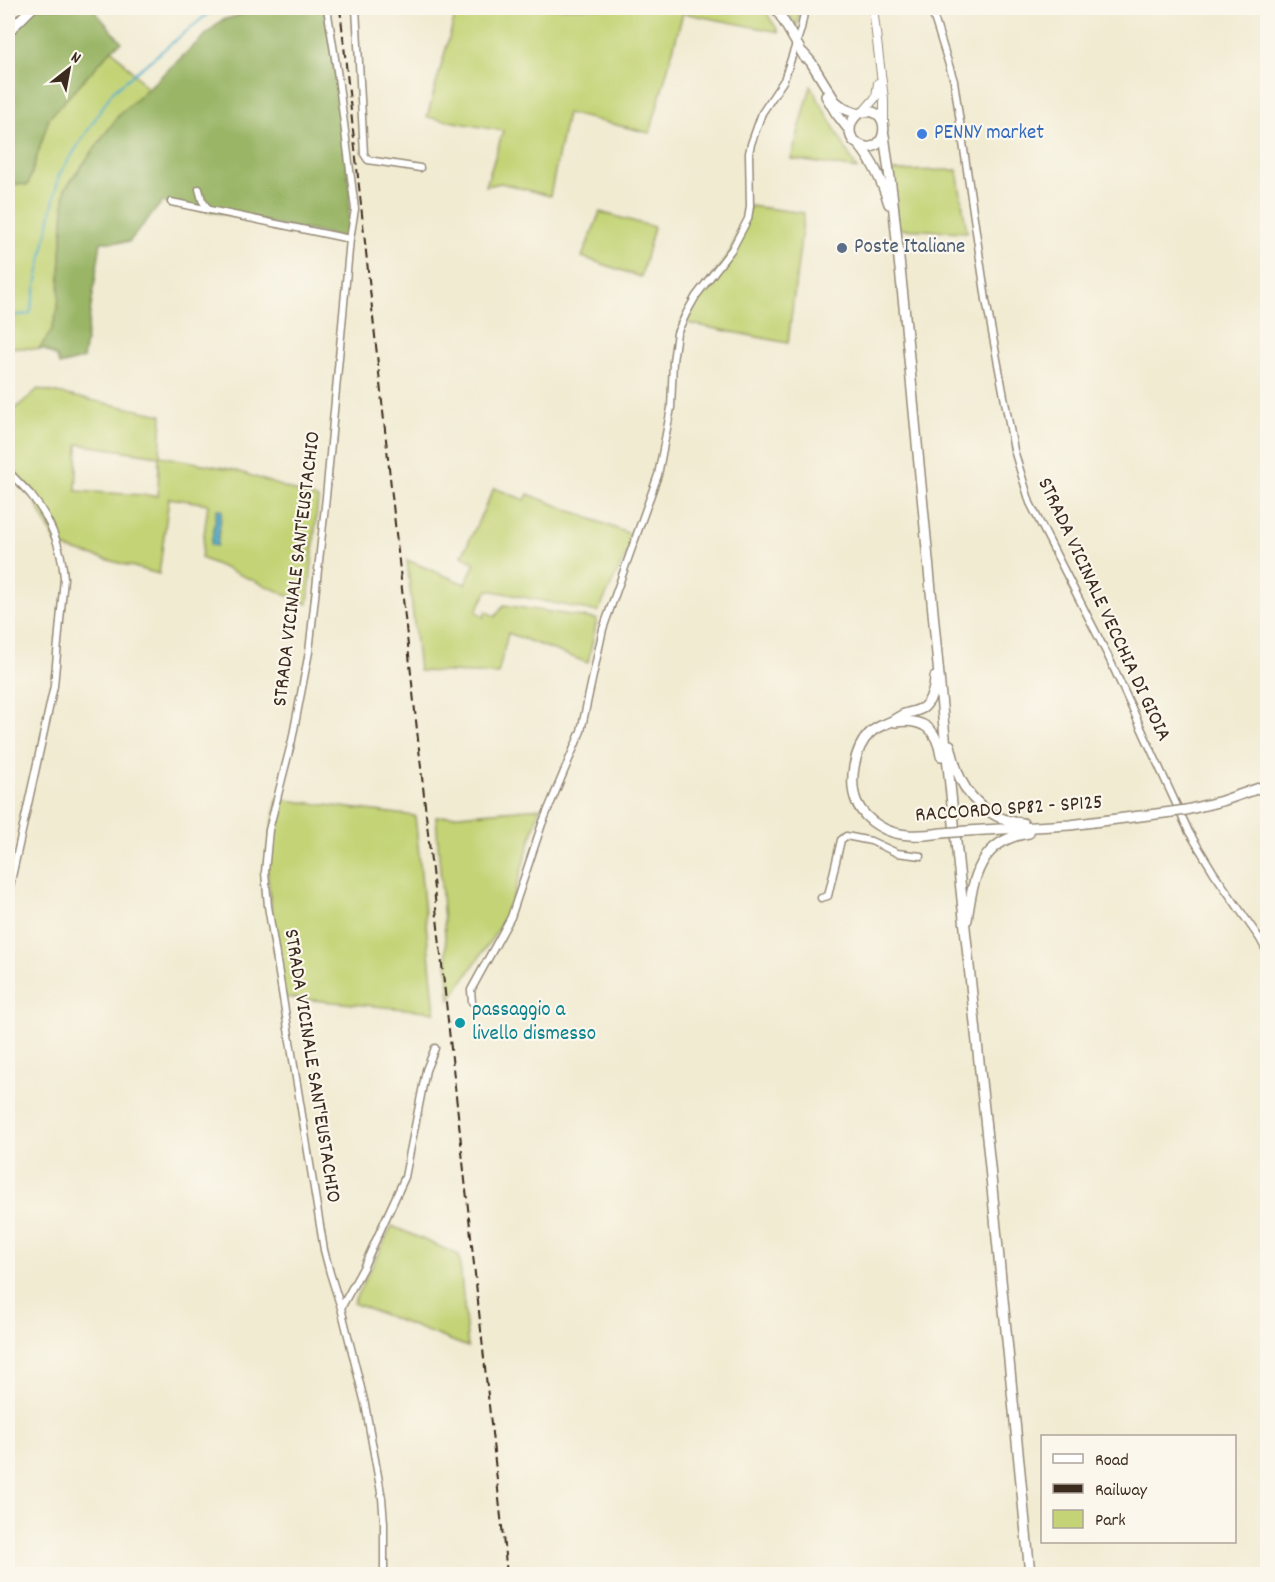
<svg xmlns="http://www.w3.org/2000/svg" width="1275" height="1582" font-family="Dekko,sans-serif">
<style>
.green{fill:#c3d375;stroke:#7f7e4a;stroke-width:1.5;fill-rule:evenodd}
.forest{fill:#9ab566;stroke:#6a7042;stroke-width:1.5}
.water{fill:#4aaac9;stroke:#426a74;stroke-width:1.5}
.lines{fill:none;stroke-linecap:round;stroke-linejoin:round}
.stream{stroke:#4aaac9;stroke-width:2}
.minor-casing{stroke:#968a78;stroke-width:9}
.tertiary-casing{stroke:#968a78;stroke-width:10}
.secondary-casing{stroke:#968a78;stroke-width:12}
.minor{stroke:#fff;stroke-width:6}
.tertiary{stroke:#fff;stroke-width:8}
.secondary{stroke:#fff;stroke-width:9}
.rail{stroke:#3b2a1e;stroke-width:2;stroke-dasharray:9 4.5;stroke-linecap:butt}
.secondary-bridge-casing{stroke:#968a78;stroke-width:12;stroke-linecap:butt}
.secondary-bridge{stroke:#fff;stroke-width:9}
.shop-dot{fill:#3f7fe0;stroke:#fbf7ec;stroke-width:2}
.service-dot{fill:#5c6f8a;stroke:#fbf7ec;stroke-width:2}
.culture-dot{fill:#0f9aa8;stroke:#fbf7ec;stroke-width:2}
.labels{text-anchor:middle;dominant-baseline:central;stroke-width:4.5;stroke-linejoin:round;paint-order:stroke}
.shop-label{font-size:21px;fill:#366cbe;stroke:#fbf7ec;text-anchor:start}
.service-label{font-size:21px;fill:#4e5e75;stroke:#fbf7ec;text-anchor:start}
.street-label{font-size:21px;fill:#3b2a1e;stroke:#fbf7ec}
.culture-label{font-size:21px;fill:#0d838f;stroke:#fbf7ec;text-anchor:start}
</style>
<rect width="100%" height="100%" fill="#fbf7ec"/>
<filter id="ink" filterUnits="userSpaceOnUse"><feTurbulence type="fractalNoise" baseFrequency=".0167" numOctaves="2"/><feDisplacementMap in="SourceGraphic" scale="12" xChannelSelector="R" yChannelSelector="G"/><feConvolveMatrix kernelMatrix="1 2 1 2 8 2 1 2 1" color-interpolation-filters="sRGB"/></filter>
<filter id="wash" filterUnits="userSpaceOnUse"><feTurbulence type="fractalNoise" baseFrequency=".008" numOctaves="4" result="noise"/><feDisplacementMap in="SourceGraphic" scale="24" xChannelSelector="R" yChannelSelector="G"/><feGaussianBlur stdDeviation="1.35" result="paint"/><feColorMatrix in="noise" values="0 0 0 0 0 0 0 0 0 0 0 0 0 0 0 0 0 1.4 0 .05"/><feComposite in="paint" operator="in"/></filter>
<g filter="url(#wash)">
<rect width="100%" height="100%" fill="#f1ebd2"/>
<path class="green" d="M451,8H763L779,32L683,13L650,133L567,113L550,196L501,183L486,186L503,131L427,117L457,9Z
M785,8H800L797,27Z
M112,49L148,89L119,115L65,189L58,309L51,332L39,349L8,347V183L28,185L49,118Z
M811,86L857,169L791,159Z
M957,170L967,232L899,229L888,171Z
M750,206L804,213L788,343L681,322L729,254Z
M600,212L654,227L641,277L582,257Z
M38,389L162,415L160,456L235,470L318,499L308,604L201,558L208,504L169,498L159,574L58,546L29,490L8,462V415ZM78,444L159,456L158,496L76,491Z
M494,488L525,500L528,494L635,536L598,612L488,590L476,611L484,617L486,611L495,617L504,605L597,619L588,663L508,633L498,674L419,671L407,560L465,584L475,563L462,556Z
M277,799L415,816L435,1012L282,997L266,862Z
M540,808L508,915L450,1000L436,817Z
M392,1226L459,1255L468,1347L353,1303Z"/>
<path class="forest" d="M32,8H92L122,42L112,49L49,118L28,185L8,183V32Z
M265,8H325L340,106L350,192L348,238L162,202L129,242H101L83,359L59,365L57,357L44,349H39L51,332L58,309L65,189L119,115L222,20Z"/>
<path class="water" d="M217,509L222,510L217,546L211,545Z"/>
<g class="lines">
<path class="stream" d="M8,316L30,314L59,175L113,91L215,8"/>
</g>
</g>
<g filter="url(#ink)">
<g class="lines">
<defs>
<path id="minor" d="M327,8L338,77L355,209L350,239L326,497L309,652L292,740L269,830L265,872L268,906L324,1250L330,1273L341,1308L365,1404L382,1498L384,1523V1574
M356,8L364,154L368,160L420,168
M931,8L954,81L986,300L1014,450L1030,503L1108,656L1189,832L1214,873L1260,939L1268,954
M199,189L202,200L208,209
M171,202L350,239
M8,471C15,479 24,487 31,495C50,518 62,548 64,578L54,686L8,895
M821,898L828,896L841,840L846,836L871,841L897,853L921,856
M472,1002L471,990L511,917L542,824L581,731L603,629L658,475L671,408L673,361L677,333L687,312L696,296L732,249L748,219L750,206L749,153L751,144L762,113L784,80L801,29L805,8
M341,1308L363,1268L405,1177L426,1070L435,1048"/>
<path id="tertiary" d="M873,8L884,99V122
M863,112L876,97L878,83"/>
<path id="secondary" d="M776,8L805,58
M8,32L32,8
M803,53L811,62L835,101L845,109L858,114C894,99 890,159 860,145C846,139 848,122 858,114
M826,96L836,113L850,131
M884,135L892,193L905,316L943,718L989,1157L1030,1574
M859,145C874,163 882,181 889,204
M935,677C935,688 932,699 924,707C917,712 909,712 902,715C898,717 894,720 890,722C883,725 876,727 870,733C854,748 848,783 857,803C861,812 870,821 879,826C898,838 921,836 942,833
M895,722C922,718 937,728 941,756
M950,745C953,758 956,771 962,782C973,804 998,822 1023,823
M1186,810L1222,801L1268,785
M967,831L1070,825L1172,812
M967,920C973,877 980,840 1029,833"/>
</defs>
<use href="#minor" class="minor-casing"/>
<use href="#tertiary" class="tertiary-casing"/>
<use href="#secondary" class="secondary-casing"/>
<use href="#minor" class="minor"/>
<use href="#tertiary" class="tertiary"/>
<use href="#secondary" class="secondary"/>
<path class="rail" d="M340,8L507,1574"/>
<defs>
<path id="secondary-bridge" d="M1172,812L1186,810
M942,833L967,831"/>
</defs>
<use href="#secondary-bridge" class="secondary-bridge-casing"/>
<use href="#secondary-bridge" class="secondary-bridge"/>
</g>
</g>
<circle class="shop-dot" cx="922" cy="134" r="6"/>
<circle class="service-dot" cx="842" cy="248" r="6"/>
<circle class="culture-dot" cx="460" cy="1023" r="6"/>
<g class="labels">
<g class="shop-label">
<text x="934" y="134">PENNY market</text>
</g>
<g class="service-label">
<text x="854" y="248">Poste Italiane</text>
</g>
<g class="street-label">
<text transform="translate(298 569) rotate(-83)">STRADA VICINALE SANT'EUSTACHIO</text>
<text transform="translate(1103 610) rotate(65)">STRADA VICINALE VECCHIA DI GIOIA</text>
<text transform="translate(1009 810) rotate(-4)">RACCORDO SP82 - SP125</text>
<text transform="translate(311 1066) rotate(81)">STRADA VICINALE SANT'EUSTACHIO</text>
</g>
<g class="culture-label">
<text x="472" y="1011">passaggio a<tspan x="472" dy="24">livello dismesso</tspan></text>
</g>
</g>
<rect width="1275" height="1582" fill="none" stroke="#fbf7ec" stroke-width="30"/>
<rect x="1041" y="1435" width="195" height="108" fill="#fbf7ec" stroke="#aea59a" stroke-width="1.5"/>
<rect x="1053" y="1454" width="30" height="9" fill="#ffffff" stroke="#aea59a" stroke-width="1.5"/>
<text x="1095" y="1465" font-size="18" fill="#3b2a1e">Road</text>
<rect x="1053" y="1484" width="30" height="9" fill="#3b2a1e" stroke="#aea59a" stroke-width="1.5"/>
<text x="1095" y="1495" font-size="18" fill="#3b2a1e">Railway</text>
<rect x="1053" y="1510" width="30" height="18" fill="#c3d375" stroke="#aea59a" stroke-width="1.5"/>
<text x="1095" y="1525" font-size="18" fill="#3b2a1e">Park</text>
<g transform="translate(69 69) rotate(31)" stroke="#fbf7ec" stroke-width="4.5" paint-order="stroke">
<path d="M0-4.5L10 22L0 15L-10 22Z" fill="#3b2a1e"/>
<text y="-9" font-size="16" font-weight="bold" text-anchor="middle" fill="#3b2a1e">N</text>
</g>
</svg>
